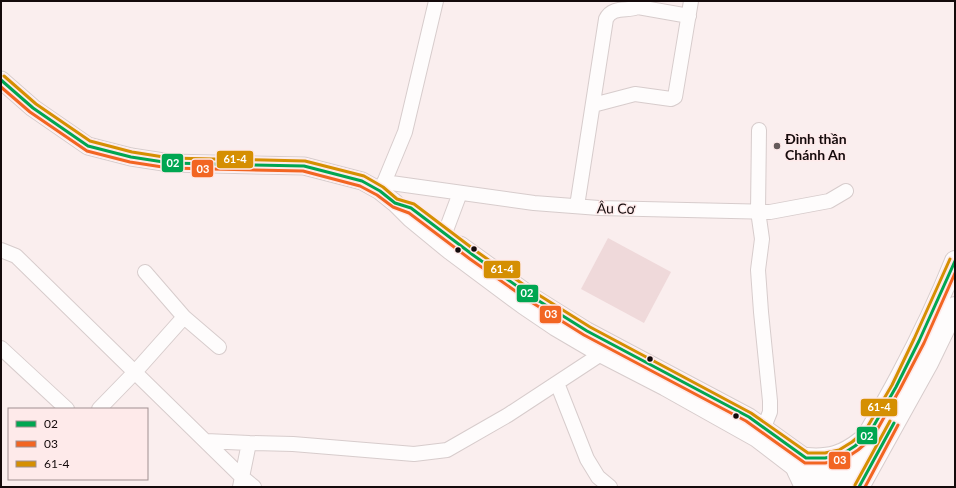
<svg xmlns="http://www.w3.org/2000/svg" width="956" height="488" font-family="Lato,sans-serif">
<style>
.green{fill:#efd9da}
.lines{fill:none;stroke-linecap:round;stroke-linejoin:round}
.minor-casing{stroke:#d7cccc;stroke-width:16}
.major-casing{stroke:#d7cccc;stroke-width:19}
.highway-casing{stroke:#d7cccc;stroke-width:22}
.minor{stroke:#fefcfc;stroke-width:14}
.major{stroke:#fefcfc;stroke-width:17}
.highway{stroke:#fefcfc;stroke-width:20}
.bus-1-casing{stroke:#feeaea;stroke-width:6}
.bus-2-casing{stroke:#feeaea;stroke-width:6}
.bus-3-casing{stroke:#feeaea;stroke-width:6}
.bus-1{stroke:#00a651;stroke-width:3}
.bus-2{stroke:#f26522;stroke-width:3}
.bus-3{stroke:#d58f02;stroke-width:3}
.poi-dot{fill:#645a5a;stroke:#feeaea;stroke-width:1.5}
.bus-dot{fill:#140a0b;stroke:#feeaea;stroke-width:1.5}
.labels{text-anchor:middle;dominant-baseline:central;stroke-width:3;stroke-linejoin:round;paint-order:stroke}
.poi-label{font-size:14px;font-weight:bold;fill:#140a0b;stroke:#feeaea;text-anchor:start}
.street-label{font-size:14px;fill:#140a0b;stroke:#feeaea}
.line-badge{stroke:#feeaea;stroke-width:1.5}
.badge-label{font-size:11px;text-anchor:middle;font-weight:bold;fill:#fff}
</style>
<rect width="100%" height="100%" fill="#faeeee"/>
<path class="green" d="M608,238L671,272L644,323L581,289Z"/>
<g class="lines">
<defs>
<path id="minor" d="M638,7L689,16
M593,105L635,94L671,99L675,97L691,1
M759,130L758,211L762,239L758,270L761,312L770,401V412L764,427
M384,182L534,203L599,208L770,212L829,201L846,191
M381,190L405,132L436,1
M577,206L606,19C614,2 638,16 641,1
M445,233L460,193
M1,250L16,256L243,478L254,487
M145,272L184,317L219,347
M1,348L67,409
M557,383L587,459L598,477L610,487
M99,409L135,372L184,317
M206,441L249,443
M240,487L249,443L293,444L414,454L447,450L508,415L601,354"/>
<path id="major" d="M1,80L33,108L88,146L131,157L170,163L304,166L362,181L380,191L395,203L411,219L450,251L524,306L555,327L601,354L665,387L756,438L820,487
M460,245L531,296L587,331L749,417L806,458L839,484"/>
<path id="highway" d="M806,458C830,460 843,456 862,441
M797,470L805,487
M837,487C881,414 923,341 955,261
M859,487L928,363L955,307"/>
</defs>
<use href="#minor" class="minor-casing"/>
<use href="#major" class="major-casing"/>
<use href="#highway" class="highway-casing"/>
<use href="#minor" class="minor"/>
<use href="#major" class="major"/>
<use href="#highway" class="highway"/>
<defs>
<path id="bus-1" d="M1,80L33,108L88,146L131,157L170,163L304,166L362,181L380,191L395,203L411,208L473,255L531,296L587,331L749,417L806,458H825L841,455L855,446L869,434L896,387L919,341L955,261
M859,487L894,423"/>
<path id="bus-2" d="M1,87L30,112L87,151L130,162L169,168L303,171L360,186L377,195L393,207L409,213L470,259L528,300L584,335L746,421L805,463H825L843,460L858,450L873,437L900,389L924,343L955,273
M865,487L898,425"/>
<path id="bus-3" d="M4,76L36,104L90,141L132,152L170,158L305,161L364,176L383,187L397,199L414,204L476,251L534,292L590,327L751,413L808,453H825L839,450L852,442L865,431L892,385L914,339L950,259
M855,485L890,421"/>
</defs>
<use href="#bus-1" class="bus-1-casing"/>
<use href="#bus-2" class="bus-2-casing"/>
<use href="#bus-3" class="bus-3-casing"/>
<use href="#bus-1" class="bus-1"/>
<use href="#bus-2" class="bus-2"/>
<use href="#bus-3" class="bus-3"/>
</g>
<circle class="poi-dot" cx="777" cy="146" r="4"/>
<g class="bus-dot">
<circle cx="474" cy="249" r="3.5"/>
<circle cx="458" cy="250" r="3.5"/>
<circle cx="650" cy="359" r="3.5"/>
<circle cx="736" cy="416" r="3.5"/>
</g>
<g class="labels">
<g class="poi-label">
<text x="785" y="138">Đình thần<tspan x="785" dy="16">Chánh An</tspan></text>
</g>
<g class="street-label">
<text transform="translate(616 208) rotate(1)">Âu Cơ</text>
</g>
</g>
<g class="line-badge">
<rect x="216" y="150" width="38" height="19" rx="4" fill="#d58f02"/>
<rect x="161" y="153" width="23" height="20" rx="4" fill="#00a651"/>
<rect x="191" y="159" width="23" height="19" rx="4" fill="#f26522"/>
<rect x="483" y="260" width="38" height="19" rx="4" fill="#d58f02"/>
<rect x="516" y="284" width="23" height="19" rx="4" fill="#00a651"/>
<rect x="539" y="305" width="23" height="19" rx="4" fill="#f26522"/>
<rect x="860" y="398" width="38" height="19" rx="4" fill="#d58f02"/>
<rect x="856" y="426" width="22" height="19" rx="4" fill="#00a651"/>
<rect x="828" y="451" width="23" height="19" rx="4" fill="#f26522"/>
</g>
<g class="badge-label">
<text x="235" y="163">61-4</text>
<text x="173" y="167">02</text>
<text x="203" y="173">03</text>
<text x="502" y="273">61-4</text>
<text x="527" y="297">02</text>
<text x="551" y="318">03</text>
<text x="879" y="411">61-4</text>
<text x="867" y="440">02</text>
<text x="840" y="464">03</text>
</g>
<rect width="956" height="488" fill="none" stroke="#140a0b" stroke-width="4"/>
<rect x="8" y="408" width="140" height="72" fill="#feeaea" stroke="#a09091"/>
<rect x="16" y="421" width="20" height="6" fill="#00a651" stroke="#a09091"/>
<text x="44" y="428" font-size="12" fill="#140a0b">02</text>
<rect x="16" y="441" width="20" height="6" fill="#f26522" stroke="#a09091"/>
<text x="44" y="448" font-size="12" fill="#140a0b">03</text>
<rect x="16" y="461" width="20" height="6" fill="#d58f02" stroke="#a09091"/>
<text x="44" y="468" font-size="12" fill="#140a0b">61-4</text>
</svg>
